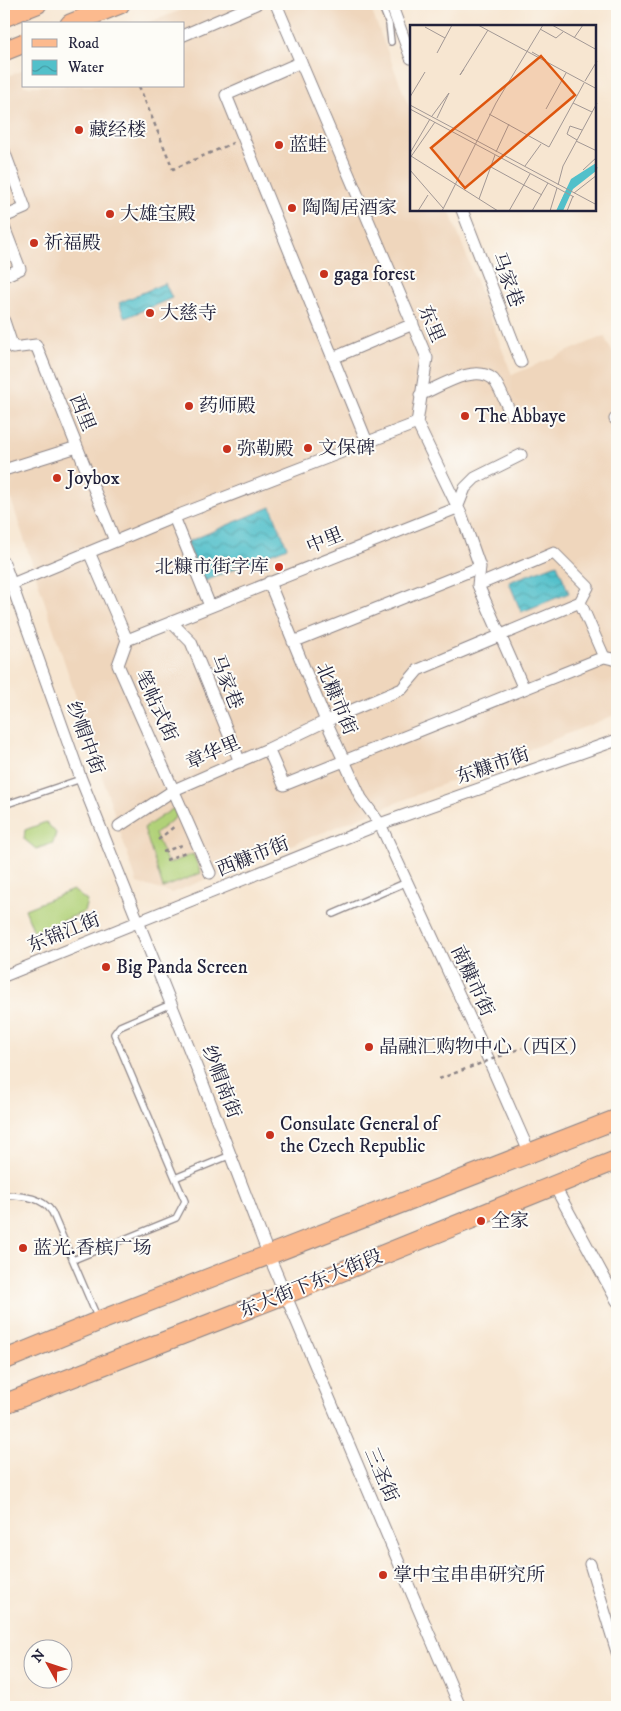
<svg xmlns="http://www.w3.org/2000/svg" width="621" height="1711" font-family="'IM FELL DW Pica','Noto Serif SC',serif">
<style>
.built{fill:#efd6bc}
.garden{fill:#b1d178;stroke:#6a7a5a}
.water{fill:url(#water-waves);stroke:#3a7182}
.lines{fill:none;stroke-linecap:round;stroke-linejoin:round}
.lane-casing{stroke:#8c8486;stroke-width:8}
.street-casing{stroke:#8c8486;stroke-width:13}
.primary-casing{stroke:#8c8486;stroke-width:21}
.path{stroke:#8c8486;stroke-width:2.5;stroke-dasharray:4 4;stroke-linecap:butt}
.lane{stroke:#fff;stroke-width:5.5}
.street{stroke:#fff;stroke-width:11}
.primary{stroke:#fcba8e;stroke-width:19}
.path-bridge{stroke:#8c8486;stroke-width:2.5;stroke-dasharray:4 4;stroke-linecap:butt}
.poi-dot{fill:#c8321e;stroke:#fdfcf7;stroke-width:2}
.labels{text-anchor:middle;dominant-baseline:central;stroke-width:4;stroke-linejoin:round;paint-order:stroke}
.poi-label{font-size:19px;fill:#22223b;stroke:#fdfcf7;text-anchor:start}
.street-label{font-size:19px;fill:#22223b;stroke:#fdfcf7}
.inset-river{fill:none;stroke:#52c0ca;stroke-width:2.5}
.inset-road{fill:none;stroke:#a29895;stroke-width:1}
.view{fill:#de560e;fill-opacity:0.15;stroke:#de560e;stroke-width:2.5}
.inset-edge{fill:none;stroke:#22223b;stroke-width:2.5}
</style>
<defs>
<pattern id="water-waves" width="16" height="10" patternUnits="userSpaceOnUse" patternTransform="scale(1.25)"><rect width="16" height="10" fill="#52c0ca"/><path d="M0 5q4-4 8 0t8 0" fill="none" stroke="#449ca5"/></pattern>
</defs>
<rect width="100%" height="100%" fill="#fdfcf7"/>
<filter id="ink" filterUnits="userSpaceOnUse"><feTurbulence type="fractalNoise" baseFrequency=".02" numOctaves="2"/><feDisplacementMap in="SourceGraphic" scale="10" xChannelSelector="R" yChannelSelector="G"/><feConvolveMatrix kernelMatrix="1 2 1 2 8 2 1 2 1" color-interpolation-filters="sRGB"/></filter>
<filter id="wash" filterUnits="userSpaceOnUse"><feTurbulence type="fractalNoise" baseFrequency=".0096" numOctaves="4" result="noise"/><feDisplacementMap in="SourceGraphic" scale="20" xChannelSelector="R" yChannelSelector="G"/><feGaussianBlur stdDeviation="1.12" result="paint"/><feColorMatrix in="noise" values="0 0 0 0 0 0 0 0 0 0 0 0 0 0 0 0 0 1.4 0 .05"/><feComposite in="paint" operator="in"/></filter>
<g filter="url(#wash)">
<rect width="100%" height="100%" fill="#f7e6d1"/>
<path class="built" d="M197,4H369L411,112V210H449L512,375L604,336L617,361V714L172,893L137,883L4,478V77L24,70V86H184V24H145Z"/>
<path class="garden" d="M174,808L177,816L155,834L168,864L193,854L201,873L163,888L144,828Z
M46,822L56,833L53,843L36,849L24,839L25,830Z
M73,890L87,901L84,912L34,932L25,909Z"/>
<path class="water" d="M165,283L172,298L125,318L119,303Z
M271,507L287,547L203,582L187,542Z
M557,564L569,593L521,612L509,582Z"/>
</g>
<g filter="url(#ink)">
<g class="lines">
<defs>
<path id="lane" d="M381,4L389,24L391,42
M4,805L81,779
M333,914L407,882
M171,1004L120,1026L114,1034L175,1178L231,1155
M4,1195C22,1196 42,1196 52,1212L98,1319
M73,1260L176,1218L185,1201L175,1178"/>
<path id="street" d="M276,4L427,358L417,423L462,516L480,567L478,585L524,689
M391,4L411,58
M184,35L256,4
M301,62L226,95L367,442
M4,151L25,208L4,217
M462,210L521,362
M4,227L20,269L4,276
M4,321L13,348L36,345L115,541
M333,358L413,324
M420,395C439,387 475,363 493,379C499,385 506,405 511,414
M615,419L617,418
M4,470L77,447
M174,517L210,606
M89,552L127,640L118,665L210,873
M4,563L81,779L202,1081L269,1256L460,1707
M269,582L326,721L361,798L380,824L479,1038L530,1154
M12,584L174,517L417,423
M478,585L554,553L588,587L580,602
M171,622L191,642L240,762
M127,640L457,508L465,488L475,478L521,455
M293,642L480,567
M604,657L617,660
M119,826L174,790L268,749L326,721L402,689L418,670L580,602L604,657L284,785L268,749
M4,976L380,824L617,740
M554,1185L617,1301
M590,1564L617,1652"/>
<path id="primary" d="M4,17L37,4
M70,24L120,4
M4,51L24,43
M4,1360L99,1321L617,1119
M4,1404L286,1294L617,1160"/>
</defs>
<use href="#lane" class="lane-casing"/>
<use href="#street" class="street-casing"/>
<use href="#primary" class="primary-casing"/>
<path class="path" d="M139,86L173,169L233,143
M158,840L176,825
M163,852L185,844
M166,860L188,851"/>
<use href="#lane" class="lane"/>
<use href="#street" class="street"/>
<use href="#primary" class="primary"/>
<path class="path-bridge" d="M439,1079L522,1048"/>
</g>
</g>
<g class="poi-dot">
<circle cx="79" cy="130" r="5"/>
<circle cx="279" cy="145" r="5"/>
<circle cx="292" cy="208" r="5"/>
<circle cx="110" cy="214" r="5"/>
<circle cx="34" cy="243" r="5"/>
<circle cx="324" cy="274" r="5"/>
<circle cx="150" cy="313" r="5"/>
<circle cx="189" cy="406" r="5"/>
<circle cx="465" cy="416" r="5"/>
<circle cx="308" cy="448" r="5"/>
<circle cx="227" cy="449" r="5"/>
<circle cx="57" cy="478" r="5"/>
<circle cx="279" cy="567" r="5"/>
<circle cx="106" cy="967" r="5"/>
<circle cx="369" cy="1047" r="5"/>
<circle cx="270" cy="1135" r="5"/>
<circle cx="481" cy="1221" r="5"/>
<circle cx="23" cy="1248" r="5"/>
<circle cx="383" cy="1575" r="5"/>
</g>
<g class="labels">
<g class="poi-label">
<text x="89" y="130">藏经楼</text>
<text x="289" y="145">蓝蛙</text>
<text x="302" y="208">陶陶居酒家</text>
<text x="120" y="214">大雄宝殿</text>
<text x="44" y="243">祈福殿</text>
<text x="334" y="274">gaga forest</text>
<text x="160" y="313">大慈寺</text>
<text x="199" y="406">药师殿</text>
<text x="475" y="416">The Abbaye</text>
<text x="318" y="448">文保碑</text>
<text x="237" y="449">弥勒殿</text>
<text x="67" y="478">Joybox</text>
<text x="269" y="567" text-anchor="end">北糠市街字库</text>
<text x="116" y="967">Big Panda Screen</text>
<text x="379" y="1047">晶融汇购物中心（西区）</text>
<text x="280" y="1124">Consulate General of<tspan x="280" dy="22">the Czech Republic</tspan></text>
<text x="491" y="1221">全家</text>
<text x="33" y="1248">蓝光.香槟广场</text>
<text x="393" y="1575">掌中宝串串研究所</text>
</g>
<g class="street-label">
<text transform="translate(507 280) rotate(69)">马家巷</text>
<text transform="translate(431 324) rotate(67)">东里</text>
<text transform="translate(82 413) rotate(68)">西里</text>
<text transform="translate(325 541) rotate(-22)">中里</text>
<text transform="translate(226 682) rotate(68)">马家巷</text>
<text transform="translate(336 699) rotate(67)">北糠市街</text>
<text transform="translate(156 706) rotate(66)">笔帖式街</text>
<text transform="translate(85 738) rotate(70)">纱帽中街</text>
<text transform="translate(213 753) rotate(-23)">章华里</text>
<text transform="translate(493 766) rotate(-19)">东糠市街</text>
<text transform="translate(253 857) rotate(-22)">西糠市街</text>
<text transform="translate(64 933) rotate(-22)">东锦江街</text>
<text transform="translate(472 981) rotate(65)">南糠市街</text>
<text transform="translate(221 1082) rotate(69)">纱帽南街</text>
<text transform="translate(311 1284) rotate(-22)">东大街下东大街段</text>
<text transform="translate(381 1475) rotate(67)">三圣街</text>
</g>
</g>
<g transform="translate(410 25)">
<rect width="186" height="186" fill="#f7e6d1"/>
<path d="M186,138V146L163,164L153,186H146L161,154Z" fill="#52c0ca"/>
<path class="inset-river" d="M168,154L187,142M158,164L167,155L165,152M148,186L155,170"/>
<path class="inset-road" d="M68,0L187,64M142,0L187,25M15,2L35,13M130,4L146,13L153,7M164,13L173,0M122,27L136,35M27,28L42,0M54,44L50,50L78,5M175,56L187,36M0,72L15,47M163,78L182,87M0,80L187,180M0,84L164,172M136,84L156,48M79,89L139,122L174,58M22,91L39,68L27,93M167,115L157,109L160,101L172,105M166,116L187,126M86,127L99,99M0,128L20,94M1,131L88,186M0,133L25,97M115,141L131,119M81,142L132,170M0,145L33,183M173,145L187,132M148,160L153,141L187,78M164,168L187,150M69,174L85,130M8,186L18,170M32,186L86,78L133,0M99,186L120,149M122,186L138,158M140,186L147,163M157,186L163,171"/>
<path class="view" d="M131,31L165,70L55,163L21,123Z"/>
<rect width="186" height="186" class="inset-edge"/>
</g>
<rect width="621" height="1711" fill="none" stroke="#fdfcf7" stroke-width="20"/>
<rect x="22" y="22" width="162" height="65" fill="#fdfcf7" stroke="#a5a5ac"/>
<rect x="32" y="39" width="25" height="8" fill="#fcba8e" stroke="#a5a5ac"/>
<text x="68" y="48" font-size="15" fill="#22223b">Road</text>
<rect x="32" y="60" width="25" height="15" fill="url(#water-waves)" stroke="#a5a5ac"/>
<text x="68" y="72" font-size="15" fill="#22223b">Water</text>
<g transform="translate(48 1664) rotate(310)"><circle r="24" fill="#fdfcf7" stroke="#a5a5ac"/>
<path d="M0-4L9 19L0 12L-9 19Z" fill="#c8321e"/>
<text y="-8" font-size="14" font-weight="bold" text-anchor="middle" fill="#22223b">N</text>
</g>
</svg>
